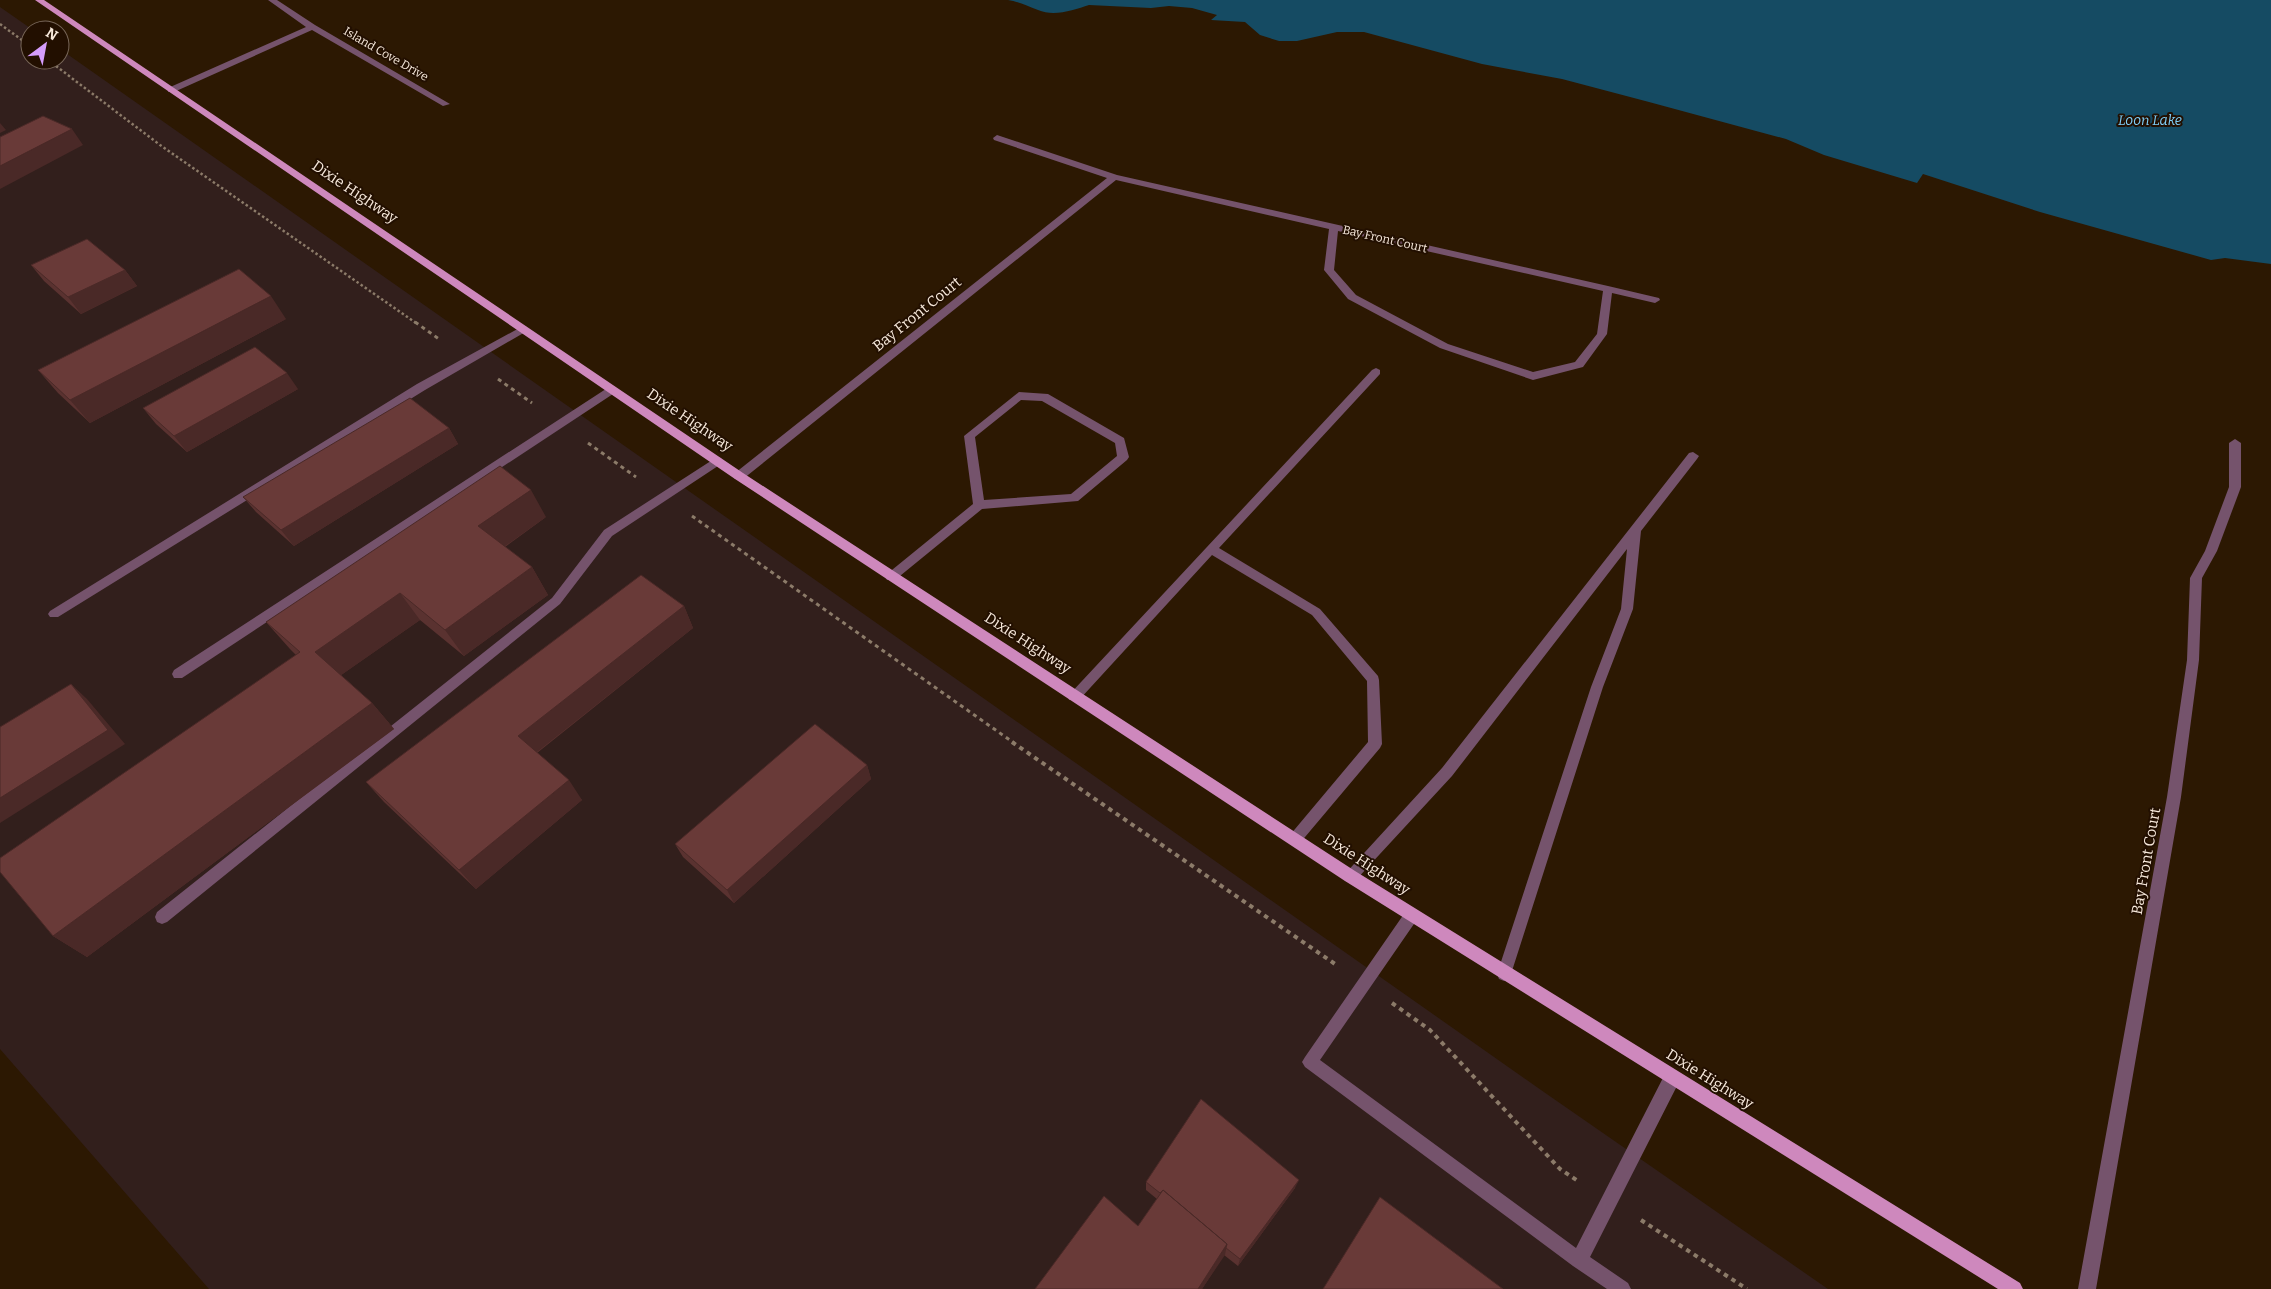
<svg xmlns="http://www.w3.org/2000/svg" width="2271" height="1289" font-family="Bitter,serif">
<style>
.industrial{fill:#321f1c}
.water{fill:#154b63}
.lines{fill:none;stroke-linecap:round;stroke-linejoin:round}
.path-far2{stroke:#8c7b69;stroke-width:2.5;stroke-dasharray:2.5 2.5;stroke-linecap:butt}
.path-far1{stroke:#8c7b69;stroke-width:3;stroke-dasharray:4 4;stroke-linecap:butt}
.path{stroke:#8c7b69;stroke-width:4;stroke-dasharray:4.5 4.5;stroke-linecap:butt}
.minor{fill:#75536c;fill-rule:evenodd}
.major{fill:#ce88bd;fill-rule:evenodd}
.wall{fill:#5a3230}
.shaded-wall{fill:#4a2927}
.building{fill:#693a38;stroke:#4a2927}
.labels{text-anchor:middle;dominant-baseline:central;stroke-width:4;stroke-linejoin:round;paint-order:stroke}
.far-street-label{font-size:12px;fill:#f7e9db;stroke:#220f00}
.far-water-label{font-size:14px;font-style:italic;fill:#7fcff8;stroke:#220f00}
.street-label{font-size:15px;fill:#f7e9db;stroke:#220f00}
</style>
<rect width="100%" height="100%" fill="#2c1802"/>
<path class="industrial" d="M0,7L33,30H30V60H60V49L1541,1090L1828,1289H209L0,1049Z"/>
<path class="water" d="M1008,0H2271V264L2225,258L2211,260L2040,212L1923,174L1917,183L1824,155L1786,139L1649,102L1562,79L1482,64L1364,32H1337L1297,41H1279L1260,35L1245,22L1211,20L1217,15L1192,8L1169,6L1151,8L1089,5C1074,10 1054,17 1038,10C1027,6 1020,2 1008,0Z"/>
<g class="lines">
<path class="path-far2" d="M0,24L30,46
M48,60L160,145L416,323"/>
<path class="path-far1" d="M415,322L439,339
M498,379L532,403
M588,443L636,477
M692,516L1014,743"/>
<path class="path" d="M1012,742L1335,964
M1392,1003L1430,1030L1560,1169L1578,1181
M1641,1220L1747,1289"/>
<path class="minor" d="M268,0H277L315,25L450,104L443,106L312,30L174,92H168V88L306,27Z
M997,135L1117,175L1608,286L1659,298L1660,300L1655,303L1612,293L1607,334L1583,367L1533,380L1440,348L1348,299L1324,270L1329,229L1116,180L743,479H735L733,476L735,473L1107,178L994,140L993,138ZM1338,231L1603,291L1597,334L1575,362L1533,372L1448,344L1356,295L1334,270Z
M523,326L527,327V331L425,390L58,617H50L48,614L50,611L417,384Z
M1376,368L1380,370V374L1219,548L1320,609L1378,676L1379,680L1382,744L1380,748L1300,843L1295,845L1290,843L1288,839L1290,835L1368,742L1367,681L1312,615L1212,555L1079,700H1069L1068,696L1372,370Z
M612,385L617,389L616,392L182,678H174L172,674L174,670Z
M1019,392L1048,394L1124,438L1129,457L1127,460L1078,501L982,509L895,580H887L885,577L887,574L973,504L964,436ZM1021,400L1042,401L1115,443L1117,456L1071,494L984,500L975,437Z
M2235,439L2241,443V487L2217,551L2202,578L2199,660L2181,797L2096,1289H2078L2167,797L2187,660L2190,578L2205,551L2229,487V443Z
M1693,452L1699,456L1697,459L1641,531L1633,609L1603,687L1511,974L1509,979L1504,981L1499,979L1497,974L1591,687L1621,609L1627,549L1452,776L1355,881L1350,882L1345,881L1343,876L1442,768L1689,453Z
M717,457L721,458L723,461L721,464L612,536L560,604L167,922L162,924L157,922L155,917L157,912L552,598L604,530Z
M1411,909L1416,911L1418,916L1416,921L1320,1060L1576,1248L1666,1072L1672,1070L1678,1072L1680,1078L1678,1084L1590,1257L1628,1283L1631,1289H1607L1573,1266L1305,1067L1302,1062L1305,1057L1406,911Z"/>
<path class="major" d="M35,0H44L743,473L1355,871L2020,1283L2023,1289H1998L1345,881L735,479Z"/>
</g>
<path class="wall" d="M31,265L125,270L137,286L81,314L44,281Z
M286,319L90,423L58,393L38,370Z
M298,389L187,452L156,424L143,408Z
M449,428L458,444L294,546L256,512L243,497Z
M546,517L505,547L532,567L548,595L464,656L420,620L341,675L372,703L394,729L87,957L53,936L296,655L290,649L266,622Z
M684,606L693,628L537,753L582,800L476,889L384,802L366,782Z
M867,765L871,779L734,903L683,857L675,844Z
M1146,1182L1295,1188L1238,1266L1224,1255L1202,1289L1138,1226L1157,1199L1146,1190Z"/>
<path class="shaded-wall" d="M0,123L6,130L0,133Z
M72,129L83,145L0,189V166Z
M125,270L137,286L81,314L68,297Z
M271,296L286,319L90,423L70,400Z
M287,373L298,389L187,452L174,436Z
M449,428L458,444L294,546L281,530Z
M531,490L546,517L494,554L478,526Z
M532,567L548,595L464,656L445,630Z
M400,593L420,620L337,678L315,652Z
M684,606L693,628L532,756L518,736Z
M71,684L87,699L125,744L0,823V798Z
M372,703L394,729L87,957L53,936Z
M867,765L871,779L734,903L727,890Z
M569,780L582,800L476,889L459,870Z
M1299,1180L1295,1188L1238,1266L1240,1259Z
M1227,1244L1225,1255L1202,1289H1198Z"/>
<path class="building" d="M43,116L72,129L0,166V137Z
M87,239L125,270L68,297L31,265Z
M239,269L271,296L70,400L38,370Z
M255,347L287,373L174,436L143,408Z
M410,398L449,428L281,530L243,497Z
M500,466L531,490L478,526L532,567L445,630L400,593L315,652L372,703L53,936L0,872V858L300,652L266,622Z
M641,575L684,606L518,736L569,780L459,870L366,782Z
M71,684L108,730L0,798V727Z
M815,724L867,765L727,890L675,844Z
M1201,1099L1299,1180L1240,1259L1226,1248L1227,1244L1163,1190L1160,1193L1146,1182Z
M1163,1190L1227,1244L1198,1289H1035L1104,1196L1138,1226Z
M1380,1197L1503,1289H1323Z"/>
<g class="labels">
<g class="far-street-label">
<text transform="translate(386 54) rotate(30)">Island Cove Drive</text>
<text transform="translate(1385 239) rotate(13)">Bay Front Court</text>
</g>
<g class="far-water-label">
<text x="2150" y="120">Loon Lake</text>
</g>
<g class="street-label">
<text transform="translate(355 192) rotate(34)">Dixie Highway</text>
<text transform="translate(917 314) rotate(-39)">Bay Front Court</text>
<text transform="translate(690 420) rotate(34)">Dixie Highway</text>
<text transform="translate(1028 643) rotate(33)">Dixie Highway</text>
<text transform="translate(2146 861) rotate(-80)">Bay Front Court</text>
<text transform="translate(1367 864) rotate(33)">Dixie Highway</text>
<text transform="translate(1710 1079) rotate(32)">Dixie Highway</text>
</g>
</g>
<g transform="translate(45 45) rotate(32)"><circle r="24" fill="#220f00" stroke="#776658"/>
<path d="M0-4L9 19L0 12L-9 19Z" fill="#d49cfb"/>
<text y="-8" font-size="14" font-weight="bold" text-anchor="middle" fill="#f7e9db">N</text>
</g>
</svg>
